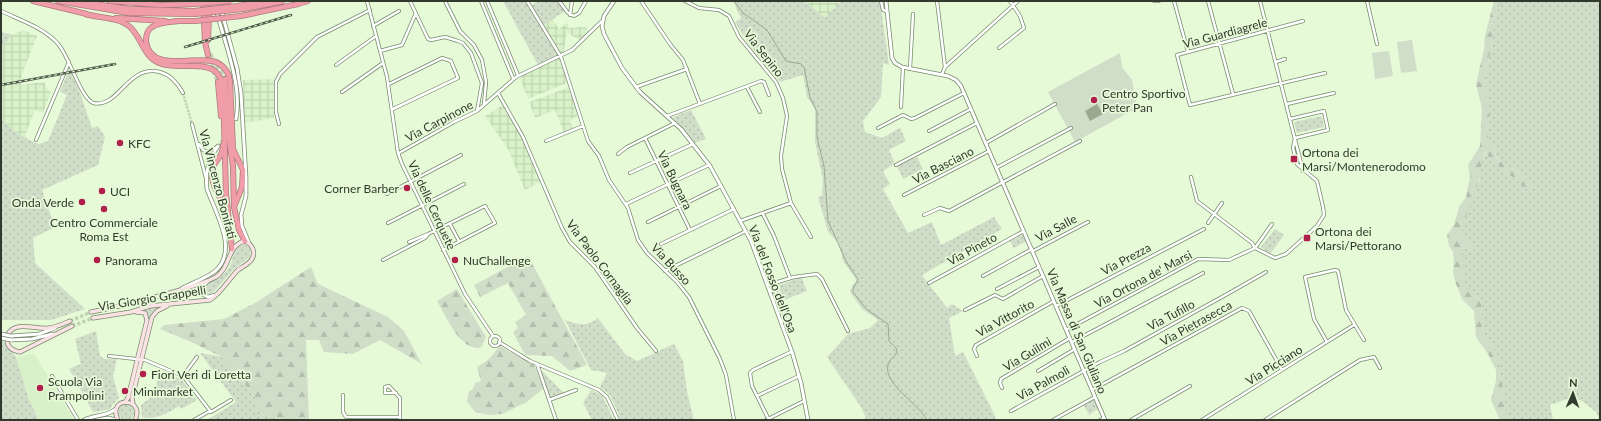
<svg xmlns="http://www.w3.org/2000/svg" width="1601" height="421" font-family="Lato,sans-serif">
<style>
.built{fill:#d9f1c8}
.industrial{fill:url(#industrial-grid)}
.green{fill:url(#green-dots)}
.forest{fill:url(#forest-firs)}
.pitch{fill:#d0ddc8}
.water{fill:#9aaa8f}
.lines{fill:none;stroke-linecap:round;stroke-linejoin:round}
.stream{stroke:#9aaa8f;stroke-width:1}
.minor-tunnel{stroke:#c2d4b6;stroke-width:2.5;stroke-dasharray:2.5 1;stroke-linecap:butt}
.tertiary-tunnel{stroke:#c2d4b6;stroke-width:3;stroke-dasharray:3 1.5;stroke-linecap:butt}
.secondary-tunnel{stroke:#c2d4b6;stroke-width:3.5;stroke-dasharray:3.5 2;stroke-linecap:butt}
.motorway-tunnel{stroke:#c2d4b6;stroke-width:4.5;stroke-dasharray:4.5 2;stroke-linecap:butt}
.minor-casing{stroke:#788a6c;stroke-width:4}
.tertiary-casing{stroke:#788a6c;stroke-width:4.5}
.secondary-casing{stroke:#788a6c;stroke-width:5}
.motorway-casing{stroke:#ae7a7e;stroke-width:6}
.minor{stroke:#fff;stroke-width:2.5}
.tertiary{stroke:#fff;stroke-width:3}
.secondary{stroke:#fae2e5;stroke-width:3.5}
.motorway{stroke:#f09da9;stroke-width:4.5}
.rail-casing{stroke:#525c4c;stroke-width:2.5}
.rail{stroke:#e6fad8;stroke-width:1;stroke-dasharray:3;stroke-linecap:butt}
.tertiary-bridge-casing{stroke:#788a6c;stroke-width:4.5;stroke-linecap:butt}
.motorway-bridge-casing{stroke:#ae7a7e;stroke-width:6;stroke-linecap:butt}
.tertiary-bridge{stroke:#fff;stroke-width:3}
.motorway-bridge{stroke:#f09da9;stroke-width:4.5}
.poi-dot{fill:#b01e4a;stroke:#e6fad8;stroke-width:1.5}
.labels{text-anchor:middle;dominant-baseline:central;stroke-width:3.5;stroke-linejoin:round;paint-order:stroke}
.street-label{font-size:12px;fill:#323a2d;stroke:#e6fad8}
.poi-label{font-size:12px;fill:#323a2d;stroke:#e6fad8;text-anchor:start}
</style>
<defs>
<pattern id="industrial-grid" width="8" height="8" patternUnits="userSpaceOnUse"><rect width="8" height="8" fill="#d9f1c8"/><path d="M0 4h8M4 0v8" fill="none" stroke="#bbcfac"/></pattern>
<pattern id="green-dots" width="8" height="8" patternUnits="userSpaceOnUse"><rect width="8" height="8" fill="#d0ddc8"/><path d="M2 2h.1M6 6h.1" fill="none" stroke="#b3beac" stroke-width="1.8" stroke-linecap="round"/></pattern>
<pattern id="forest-firs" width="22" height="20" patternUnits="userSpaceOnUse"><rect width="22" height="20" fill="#d0ddc8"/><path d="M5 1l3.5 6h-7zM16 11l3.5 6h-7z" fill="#b3beac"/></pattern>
</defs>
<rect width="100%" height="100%" fill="#e6fad8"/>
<path class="built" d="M34,353L74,420H39L29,400L16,357Z"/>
<path class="industrial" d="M805,1H836L839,3L825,18Z
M552,19L559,29L568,22V28L586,27L589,33L582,42L567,32L563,55H561L543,25Z
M23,30L37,36L22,74L21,85L44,82L47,89L51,92L43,113L35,110L24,138L11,128L1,116V47L12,35Z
M561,58L569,82L528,99L519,76Z
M274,79V118L245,123L243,80Z
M570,87L579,115L570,120L573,129L564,133L555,110L535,118L529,102Z
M505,104L523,137L542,181L525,190L508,149L485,116Z"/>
<path class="green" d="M503,1H525L529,7L538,1H558L565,11L544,25L561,55L538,65Z
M733,1H805L825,18L841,1H880L889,65L883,63L881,97L863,121L865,132L882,138L900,128L906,141L889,150L895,164L883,171L890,184L883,189L908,233L932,222L941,245L994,217L1002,229L922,275L947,308L952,304L963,311L949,318L955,356L963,352L995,416V420H862L866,418L861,407L827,357L848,334L870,328L878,320L862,309L850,292L852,286L857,281L843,261L839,244L828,232L818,197L822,195L823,180L815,142V109L807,97L803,75L780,82L748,43L735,22L741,18Z
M1501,1H1600V420L1596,412L1582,401L1570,398L1550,405L1553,420H1508C1502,393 1503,354 1483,333L1481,302L1466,290L1460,248L1474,250L1475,245L1461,235L1464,218L1480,180V163L1487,151C1494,168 1511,172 1528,177L1501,162L1496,156L1494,146L1488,138L1490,110L1486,93L1485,76L1492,44L1494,19Z
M1,32L12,35L1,47Z
M69,69L79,90L92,128L98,126L105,137L98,165L42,190L55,227L33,238L35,263L85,309L51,320H1V116C10,131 24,138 39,144L48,141L67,95L60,92Z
M691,110L706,139L695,143L673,117Z
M1322,116L1324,127L1297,133L1294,122Z
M917,157L923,169L903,179L897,166Z
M1275,229L1284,235L1270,254L1261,247Z
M1023,235L1027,241L1014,248L1010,241Z
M242,244C249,245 252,250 250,257L234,269L212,294L205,293L204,287C211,279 222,278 229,268C234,260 232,247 242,244Z
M801,277L807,291L784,300L778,286Z
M160,306L150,320L148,315L142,311Z
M598,318L625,354L637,361L674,344L683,361L687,392L694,420H621L610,395L600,387L607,373L591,370L565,320C579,325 586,327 598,318Z
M96,331L100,356L104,359H117L113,376L119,398L113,404L110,409L93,412L69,369L81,364L75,339Z
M1,341L5,342L16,357L29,400L39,420H1Z
M200,353L222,357L255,397L258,414L287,420H207L236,402Z
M540,369L564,393L550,398Z
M160,371L181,379L197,400L181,409L179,406C168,413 154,421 142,417L141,405L154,395Z
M591,390L602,395L614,420H592L583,403Z
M1094,399L1098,409L1089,415L1083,404Z
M118 412a8 8 0 1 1 16 0a8 8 0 1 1-16 0Z"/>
<path class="forest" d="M1494,1H1501L1494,19L1492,44L1485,76L1486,93L1490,110L1488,138L1494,146L1496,157L1501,162L1528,177L1533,189L1526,188L1490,159L1486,151C1478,165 1483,169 1479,181C1473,200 1465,216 1461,235L1475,245L1474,250L1461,248L1466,290L1481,302L1483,333L1489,340L1499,362L1508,420H1500L1491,400L1496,381V370L1488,354L1476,337L1474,311L1462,299L1456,284L1453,273L1454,261L1453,252L1449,246L1447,235L1454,225L1459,207L1466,197L1470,176L1468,165L1480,146L1482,108L1476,84L1484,49L1485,36Z
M528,256L587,365L570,371L552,356L525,355L513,332L518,328L515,322L526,315L508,283L480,297L474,285Z
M311,267L318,284L388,317L404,331L422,364L380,340L353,354L324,352L319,340H306L309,420H287L258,414L255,397L222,357L189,341L160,329L164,325L224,319L255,303Z
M457,289L486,337L482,346L479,348C459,349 446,316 437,301Z
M500,346L534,365L544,388L527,402L502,414L489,415L475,412L467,401L469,391L473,389L475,383L481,381L477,367L488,360Z"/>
<path class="pitch" d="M1412,40L1417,71L1401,73L1397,42Z
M1389,51L1393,76L1375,79L1372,53Z
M1120,53L1122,67L1132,80L1137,108L1075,142L1048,92Z"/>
<path class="water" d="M1097,104L1103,114L1090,121L1085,111Z"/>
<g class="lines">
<path class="stream" d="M734,1L743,13L767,30L786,61L801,64L804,67L810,97L817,112V137L824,166L828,221L847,263L858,279L853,289V292L866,309L888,324L889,341L896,348L897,352C894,358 889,359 888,365C883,384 919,404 927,420"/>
<path class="minor-tunnel" d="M183,93L192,124"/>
<path class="tertiary-tunnel" d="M218,146L225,136"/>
<path class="secondary-tunnel" d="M70,321L91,312
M72,326L93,318"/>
<path class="motorway-tunnel" d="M210,54L225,79
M209,58L218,82"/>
<defs>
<path id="minor" d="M367,1L387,77L398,153L402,164L465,294L493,336
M410,1L428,39L431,40L445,37L458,41L463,43L471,53L482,83L477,111
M445,1L460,31L474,45L482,60L486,82L484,104
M481,1L513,78
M487,1L518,75
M527,1L561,57L588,141L599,156L609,180L628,208L638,240L647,253L677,282L689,297L720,359L726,375L734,420
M559,1L568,13L574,16L579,13L586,1
M641,1L670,44L683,60L700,104
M685,1L699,8L719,10L729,16L739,37L776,82L783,98L787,116L781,156L782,169L791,203L811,237
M881,1L883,10L887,11
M937,1L945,67
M1154,1H1159
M1174,1L1188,52
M1208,1L1233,94
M1260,1L1303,171
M1367,1L1377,44
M1,11C20,20 45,28 59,45C70,59 80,96 93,103C119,109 127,64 160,72C171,75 178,84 183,93
M570,15L572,1
M1303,21L1177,55L1190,105L1325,73
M373,26L399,11
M999,48L1024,28L1020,16L1010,1
M380,51L402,45L416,13
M1276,62L1285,59
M336,65L376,36
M910,69L913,14
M942,74L945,67L1018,1
M389,84L442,58L451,61L458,78L393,109
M636,87L687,69
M747,87L760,112
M342,92L383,63
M498,93L523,137L562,228L570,242L595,267L637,328L656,351
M1287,104L1334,93
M901,107L903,67
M667,116L761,81L764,82L769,95
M1290,119L1324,111L1328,130L1295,138
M192,124L206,178
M279,124L276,112V82L280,74L317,37L370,10
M878,128L903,115L911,119L915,118L964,93
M929,131L971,109
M645,138L690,230
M36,140L69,62
M546,141L583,126
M986,143L1055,104
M199,144L203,150L207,152L217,147
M399,153L454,122L477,111L516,77L572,50L602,21
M618,154L627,147L675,123
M896,165L977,123
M996,168L1071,128
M630,173L693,144
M1191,177L1197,201L1252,243L1255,248L1272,224
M387,194L461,155
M904,195L989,151
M626,204L709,165
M763,214L774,236L790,278
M924,215L940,208L949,211L1080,141
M740,221L791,203
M648,222L721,186
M388,223L464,184
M1208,223L1222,203
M450,224L459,241
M409,242L428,234
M661,244L734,209
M1033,251L1088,222
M383,260L425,238L428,234L485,206L495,223L443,250
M665,271L746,231
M983,276L1032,249
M929,283L1024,231
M768,285L794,277L817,274L822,279L848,331
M997,289L1039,267
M770,290L776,292L785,316L781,322
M1056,306L1204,229
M965,310L995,295L1003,299L1043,276
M1066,330L1198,259L1229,260L1255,248L1275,258L1286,254L1317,226L1324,215L1323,207L1317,181L1297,164L1293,148L1295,138
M490 341a5 5 0 1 1 10 0a5 5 0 1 1-10 0Z
M499,342L530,361L599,390L607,397L618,420
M1072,342L1203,273
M1327,342L1314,319L1305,277L1335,270L1338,271L1346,310L1364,340
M109,356L145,360L183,376L211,412H208L194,420
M977,356L974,349L976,345L1054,301
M537,364L556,420
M1038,371L1075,349
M52,376L78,420
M183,376L197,357
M1002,388L1000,383L1001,379L1070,338
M1092,390L1242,308L1249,311L1282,370
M396,393H385V387L389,386L400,398V420
M343,395V412L346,417H400
M757,396L799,376
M549,400L576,390
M1011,411L1100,362L1124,351L1231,292L1266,272
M211,412L231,400
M766,420L804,401
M769,420L752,386L750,373L753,370L791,352
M1053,420L1095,397
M1100,420L1104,418
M1131,420L1190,386
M1202,420L1354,325
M1265,420L1360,360L1374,357L1380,368"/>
<path id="tertiary" d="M214,1C222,37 243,83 236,119
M614,1L604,16L602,26L604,34L622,68L640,92L681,129L710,166L751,241L792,352L801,383L808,420
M886,1L892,58L895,63L902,67L948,76L956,80L961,86L1105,420
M219,2L237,68L241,93L246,177V196L241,215L242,226L249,243
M207,282L202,287V294L208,297L216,295
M181,289C192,283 204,279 214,272C240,252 215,212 207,189C205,172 208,161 218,146
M11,336L39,334L55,328
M11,340L32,339L53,334
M84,420C94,415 108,416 116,409
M97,420L108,418L116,420"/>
<path id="secondary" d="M91,312C117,307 141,301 166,294C183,289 201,285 216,277C231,267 227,245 245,241C252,244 256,252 252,259C249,264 242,267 238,270C228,280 221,293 210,300L150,306L131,312L93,318
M70,321C63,324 57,327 49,328C35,330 16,320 8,334C5,344 9,350 20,352L72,326
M125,402L128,398L147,320L145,313L136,312
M133,404L132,398L152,317L157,311L167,306
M118,420C106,396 146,397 135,420"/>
<path id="motorway" d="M33,1L87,14
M58,1L129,13L194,14
M74,1L129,9L194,11
M110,1L161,5L194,4
M203,1L205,42L208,55
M207,1L209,16L208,40
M298,4L308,1
M85,14C99,18 118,17 129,26C142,37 142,55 159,63C174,69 190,64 205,67C216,69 222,77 223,88L226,193L232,249
M116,18L165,21
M176,21H195
M179,21C170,22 159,22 152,27C147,30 146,36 146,41C150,75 199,54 216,62C224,66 229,73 230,81L233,149L243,170L242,187L234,207
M225,79L229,140L233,166L234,207L239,230L245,241
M218,82L221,116
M223,145C223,155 218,158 214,165C207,181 220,195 225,208"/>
</defs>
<use href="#minor" class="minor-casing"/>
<use href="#tertiary" class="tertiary-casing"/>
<use href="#secondary" class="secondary-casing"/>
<use href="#motorway" class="motorway-casing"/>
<use href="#minor" class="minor"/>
<use href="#tertiary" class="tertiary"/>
<use href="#secondary" class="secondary"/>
<use href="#motorway" class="motorway"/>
<defs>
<path id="rail" d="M185,47L291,15
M1,85L115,64"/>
</defs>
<use href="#rail" class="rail-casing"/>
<use href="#rail" class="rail"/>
<defs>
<path id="tertiary-bridge" d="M1,334L11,336
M1,338L11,340"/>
<path id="motorway-bridge" d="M194,4L231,1
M194,11L238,6L267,1
M194,14L243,9L284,1
M195,21L241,16L298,4"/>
</defs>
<use href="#tertiary-bridge" class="tertiary-bridge-casing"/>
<use href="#motorway-bridge" class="motorway-bridge-casing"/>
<use href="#tertiary-bridge" class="tertiary-bridge"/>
<use href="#motorway-bridge" class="motorway-bridge"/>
</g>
<g class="poi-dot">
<circle cx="1094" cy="100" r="4"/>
<circle cx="120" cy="143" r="4"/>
<rect x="1290" y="155" width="8" height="8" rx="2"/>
<circle cx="407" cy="188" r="4"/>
<circle cx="102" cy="191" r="4"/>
<circle cx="82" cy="202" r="4"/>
<circle cx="104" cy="209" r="4"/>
<rect x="1303" y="234" width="8" height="8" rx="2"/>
<circle cx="97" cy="260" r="4"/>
<circle cx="455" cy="260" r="4"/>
<circle cx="143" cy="374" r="4"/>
<circle cx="40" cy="388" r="4"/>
<circle cx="125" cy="391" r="4"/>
</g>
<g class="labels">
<g class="street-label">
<text transform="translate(1225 33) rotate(-15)">Via Guardiagrele</text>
<text transform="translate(764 53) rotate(52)">Via Sepino</text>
<text transform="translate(439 121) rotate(-28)">Via Carpinone</text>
<text transform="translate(943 165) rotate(-27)">Via Basciano</text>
<text transform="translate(675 180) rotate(64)">Via Bugnara</text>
<text transform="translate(218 184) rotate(75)">Via Vincenzo Bonifati</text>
<text transform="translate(432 205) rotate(65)">Via delle Cerquete</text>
<text transform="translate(1056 228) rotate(-28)">Via Salle</text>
<text transform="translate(972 249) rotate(-29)">Via Pineto</text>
<text transform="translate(1126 259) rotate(-28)">Via Prezza</text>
<text transform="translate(600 262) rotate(53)">Via Paolo Cornaglia</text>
<text transform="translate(671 264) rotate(47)">Via Busso</text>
<text transform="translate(773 279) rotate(69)">Via del Fosso dell'Osa</text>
<text transform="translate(1143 279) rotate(-28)">Via Ortona de' Marsi</text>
<text transform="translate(152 298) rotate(-9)">Via Giorgio Grappelli</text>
<text transform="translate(1171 315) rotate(-28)">Via Tufillo</text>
<text transform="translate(1005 318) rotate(-29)">Via Vittorito</text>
<text transform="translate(1196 323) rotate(-29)">Via Pietrasecca</text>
<text transform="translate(1077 331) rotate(67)">Via Massa di San Giuliano</text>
<text transform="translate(1027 354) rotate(-31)">Via Guilmi</text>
<text transform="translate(1274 365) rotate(-32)">Via Picciano</text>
<text transform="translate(1043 383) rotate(-29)">Via Palmoli</text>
</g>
<g class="poi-label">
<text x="1102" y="93">Centro Sportivo<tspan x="1102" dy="14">Peter Pan</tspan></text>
<text x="128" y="143">KFC</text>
<text x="1302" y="152">Ortona dei<tspan x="1302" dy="14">Marsi/Montenerodomo</tspan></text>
<text x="399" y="188" text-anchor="end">Corner Barber</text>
<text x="110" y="191">UCI</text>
<text x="74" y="202" text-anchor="end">Onda Verde</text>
<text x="104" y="222" text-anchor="middle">Centro Commerciale<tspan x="104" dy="14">Roma Est</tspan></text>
<text x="1315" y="231">Ortona dei<tspan x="1315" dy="14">Marsi/Pettorano</tspan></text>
<text x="105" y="260">Panorama</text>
<text x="463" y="260">NuChallenge</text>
<text x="151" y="374">Fiori Veri di Loretta</text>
<text x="48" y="381">Scuola Via<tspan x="48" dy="14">Prampolini</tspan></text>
<text x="133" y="391">Minimarket</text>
</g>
</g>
<rect width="1601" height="421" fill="none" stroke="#323a2d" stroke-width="4"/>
<g transform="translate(1573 393) rotate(2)" stroke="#e6fad8" stroke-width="3" paint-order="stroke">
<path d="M0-3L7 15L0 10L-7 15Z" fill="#323a2d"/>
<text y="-6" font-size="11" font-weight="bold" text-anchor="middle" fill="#323a2d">N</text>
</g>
</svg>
